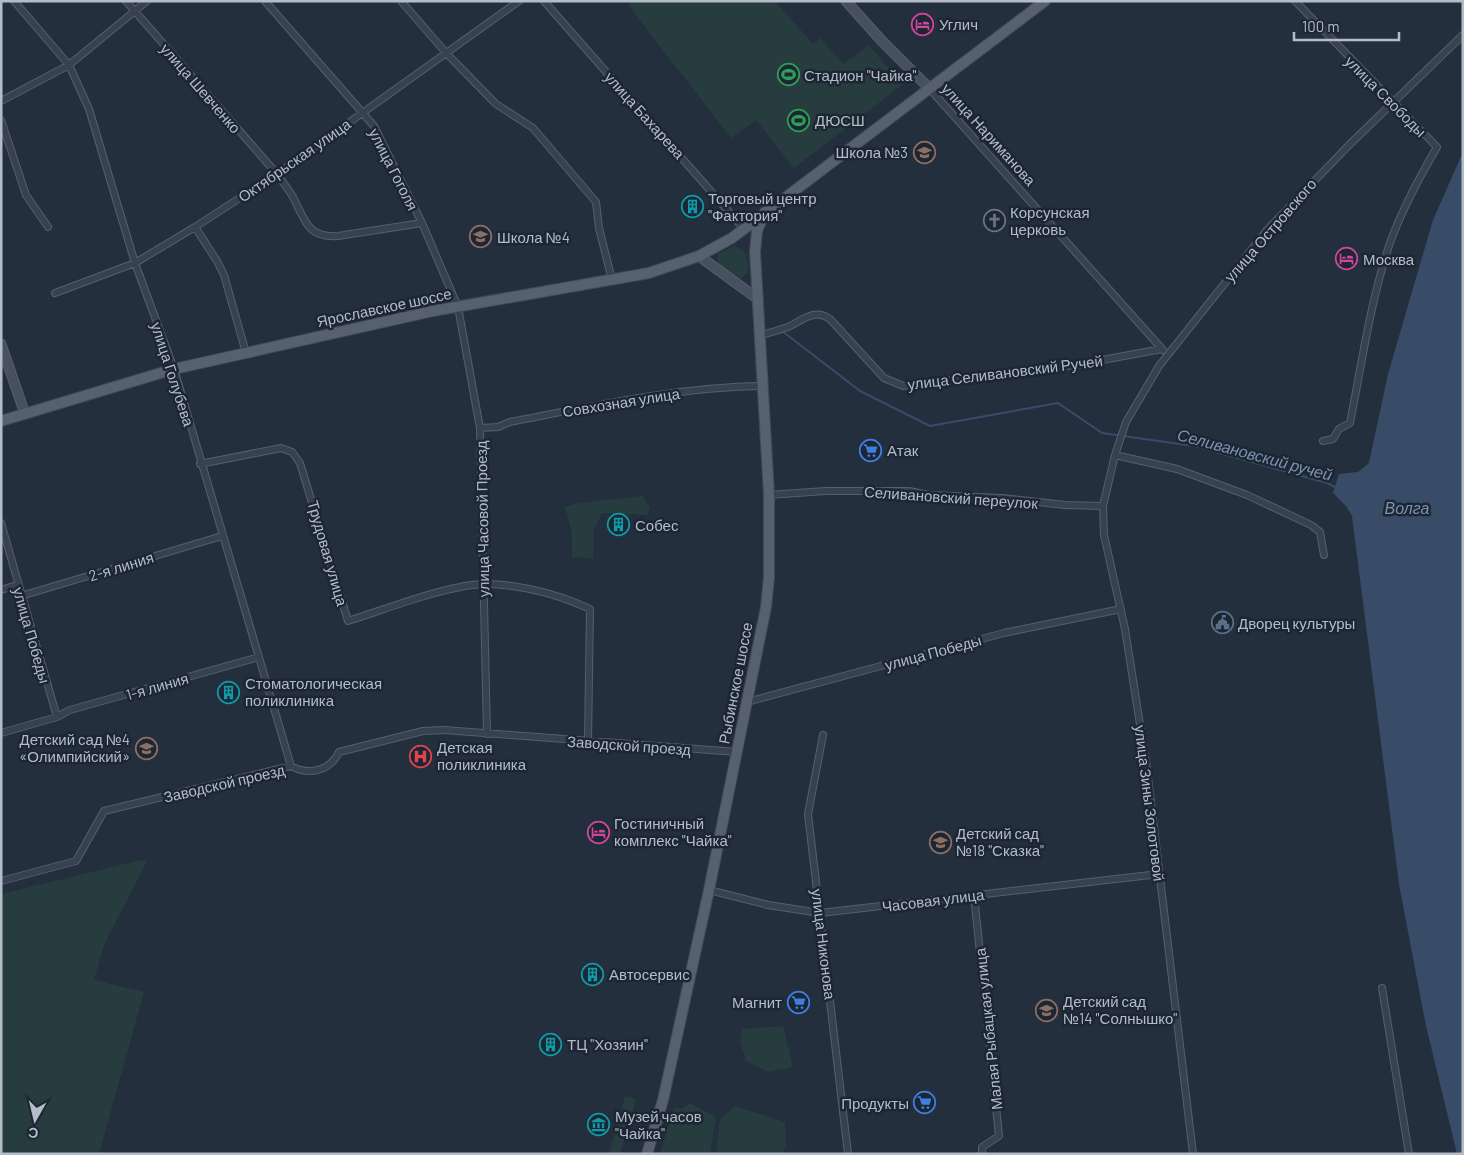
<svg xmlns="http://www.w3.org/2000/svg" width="1464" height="1155" font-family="Barlow,sans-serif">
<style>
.green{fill:#263c3f}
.water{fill:#394c67}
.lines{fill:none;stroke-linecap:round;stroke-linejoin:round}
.stream{stroke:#394c67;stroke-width:2}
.minor-casing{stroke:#565f6c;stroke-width:8}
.secondary-casing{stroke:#565f6c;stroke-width:11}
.primary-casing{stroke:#414a57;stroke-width:12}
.minor{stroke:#38414e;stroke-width:6}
.secondary{stroke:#465061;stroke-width:9}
.primary{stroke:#56606e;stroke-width:10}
.labels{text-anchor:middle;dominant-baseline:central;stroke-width:5;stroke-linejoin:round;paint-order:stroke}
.poi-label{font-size:15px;fill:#b4bcc9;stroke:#1d2633;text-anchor:start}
.street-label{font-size:15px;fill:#b4bcc9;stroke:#1d2633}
.water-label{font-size:16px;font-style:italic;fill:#7c92b1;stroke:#1d2633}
</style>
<rect width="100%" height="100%" fill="#242f3e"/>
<path class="green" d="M633,1H775L813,44L820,38L843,64L869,45L902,85L794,168L756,120L731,138L628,5Z
M734,246C748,251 748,259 748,273L740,279L717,264L718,254Z
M643,496L650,508L648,515L602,513L594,530L593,559L572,557V533L565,507L578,503Z
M141,860L147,861L104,945L94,980L144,992L99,1154H1V894Z
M783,1026L793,1067L769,1072L746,1061L740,1042L742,1029Z
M625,1096L636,1099L620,1154H609Z
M690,1103L716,1117L710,1154H660L674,1107L682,1109Z
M735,1106L785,1122L786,1146L782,1154H716L720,1119Z"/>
<path class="water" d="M1463,152V1154H1457L1426,1026L1399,884L1352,516L1346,506L1333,493L1339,474L1358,472L1369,463L1388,374L1433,220Z"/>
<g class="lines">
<path class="stream" d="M782,331L860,391L930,426L1058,403L1102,433L1194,446L1327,483L1335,487"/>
<defs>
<path id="minor" d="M14,1L69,65L89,109L135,263L174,369L291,766
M126,1L277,174C282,181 288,189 293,197C305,220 307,238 338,236L422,223
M265,1L374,126L422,223L458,307L480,428L487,734
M401,1L447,54L496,104L533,128L596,202L599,228L612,280
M544,1L744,229
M1295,1L1437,147C1419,178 1402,209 1390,243C1370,302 1362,363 1350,423L1339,429L1333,439L1323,441
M929,88L1163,350
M1,101L69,65L147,1
M1,120L26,195L48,227
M195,227L217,261L224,275L246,353
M55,293L135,263L195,227L277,174L519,1
M761,335C770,333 779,330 788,327C803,320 814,308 830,319L884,378L903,386L1075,365L1162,349
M480,428L498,427L510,422C593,406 678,387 763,386
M1115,455L1177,469L1247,495L1311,525L1320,532L1324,555
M200,464L281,448L292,452L300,463L348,621C386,609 426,593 465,586C503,579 556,593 590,609L588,741
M769,495L825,491H909L929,495L1002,498L1065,505L1103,506
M1,523L57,717
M1,590L17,585
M21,596L222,536
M747,702L1004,633L1121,609
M1,733L57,717L70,710L259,657
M823,735L808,814L848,1154
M1,881L76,861L104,811L291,766C309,776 330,771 339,752L423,731L444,730L737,752
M709,890L768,905L820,913L1159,874
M974,895L999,1136L982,1147V1154
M1382,988L1409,1154
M1193,1154L1147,769L1125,629L1104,535L1103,506L1115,455L1126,422L1159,366L1267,230L1349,145L1463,35"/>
<path id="secondary" d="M846,1L881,40L929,88
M699,256L758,299
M1,344L25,414"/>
<path id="primary" d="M1,421L174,369L246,353L433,311L649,273L699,256L732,238L1045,1
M647,1154L663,1100L709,890L766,607L769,577V495L755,252L757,231L765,212"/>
</defs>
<use href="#minor" class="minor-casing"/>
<use href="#secondary" class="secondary-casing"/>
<use href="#primary" class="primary-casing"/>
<use href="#minor" class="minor"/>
<use href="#secondary" class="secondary"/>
<use href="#primary" class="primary"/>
</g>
<defs>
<symbol id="hotel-ring" viewBox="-11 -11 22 22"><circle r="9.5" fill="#1d2633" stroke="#d1479c" stroke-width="1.5"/><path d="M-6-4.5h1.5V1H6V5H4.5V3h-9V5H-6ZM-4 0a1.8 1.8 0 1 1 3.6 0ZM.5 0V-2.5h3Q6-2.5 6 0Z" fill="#d1479c"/></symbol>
<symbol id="stadium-ring" viewBox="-11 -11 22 22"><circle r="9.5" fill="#1d2633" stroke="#2e9e5b" stroke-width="1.5"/><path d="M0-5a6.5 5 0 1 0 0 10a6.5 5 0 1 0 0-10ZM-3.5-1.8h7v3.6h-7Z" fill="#2e9e5b"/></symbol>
<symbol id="school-ring" viewBox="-11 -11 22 22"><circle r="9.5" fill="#1d2633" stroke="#8d6e63" stroke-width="1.5"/><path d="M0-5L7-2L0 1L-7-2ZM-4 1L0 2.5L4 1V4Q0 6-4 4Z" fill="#8d6e63"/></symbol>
<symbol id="building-ring" viewBox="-11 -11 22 22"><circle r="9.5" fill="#1d2633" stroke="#0f9aa8" stroke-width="1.5"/><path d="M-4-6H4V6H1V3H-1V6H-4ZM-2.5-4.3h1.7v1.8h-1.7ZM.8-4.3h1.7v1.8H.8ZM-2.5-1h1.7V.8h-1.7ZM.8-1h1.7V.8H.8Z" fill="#0f9aa8"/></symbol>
<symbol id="church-ring" viewBox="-11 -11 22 22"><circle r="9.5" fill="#1d2633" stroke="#6b7280" stroke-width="1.5"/><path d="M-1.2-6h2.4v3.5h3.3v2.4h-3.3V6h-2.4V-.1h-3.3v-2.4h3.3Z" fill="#6b7280"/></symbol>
<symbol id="supermarket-ring" viewBox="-11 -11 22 22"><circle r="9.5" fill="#1d2633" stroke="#3f7fe0" stroke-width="1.5"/><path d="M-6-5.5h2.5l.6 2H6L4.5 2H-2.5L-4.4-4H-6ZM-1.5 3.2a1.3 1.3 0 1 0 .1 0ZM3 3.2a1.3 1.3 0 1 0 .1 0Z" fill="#3f7fe0"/></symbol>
<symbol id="civic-ring" viewBox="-11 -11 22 22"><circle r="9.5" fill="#1d2633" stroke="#5c6f8a" stroke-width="1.5"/><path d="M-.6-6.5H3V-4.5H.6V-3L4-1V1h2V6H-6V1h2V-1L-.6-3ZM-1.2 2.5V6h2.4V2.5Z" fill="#5c6f8a"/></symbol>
<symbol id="hospital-ring" viewBox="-11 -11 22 22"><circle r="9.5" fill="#1d2633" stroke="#e0444e" stroke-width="1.5"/><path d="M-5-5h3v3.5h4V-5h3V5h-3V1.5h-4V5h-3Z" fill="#e0444e"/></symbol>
<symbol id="museum-ring" viewBox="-11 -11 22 22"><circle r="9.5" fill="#1d2633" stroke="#0f9aa8" stroke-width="1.5"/><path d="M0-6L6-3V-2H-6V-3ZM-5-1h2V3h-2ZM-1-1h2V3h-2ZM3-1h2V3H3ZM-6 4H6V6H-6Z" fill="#0f9aa8"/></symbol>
</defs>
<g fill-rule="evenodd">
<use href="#hotel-ring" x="910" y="12" width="25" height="25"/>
<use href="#stadium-ring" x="776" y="62" width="25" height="25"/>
<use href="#stadium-ring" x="786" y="108" width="25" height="25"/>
<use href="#school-ring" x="912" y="140" width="25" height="25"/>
<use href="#building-ring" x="680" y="194" width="25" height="25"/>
<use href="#church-ring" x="982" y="208" width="25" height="25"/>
<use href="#school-ring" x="468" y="224" width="25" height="25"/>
<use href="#hotel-ring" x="1334" y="246" width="25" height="25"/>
<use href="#supermarket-ring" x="858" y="438" width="25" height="25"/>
<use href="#building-ring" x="606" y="512" width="25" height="25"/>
<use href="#civic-ring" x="1210" y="610" width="25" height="25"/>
<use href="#building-ring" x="216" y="680" width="25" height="25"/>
<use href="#school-ring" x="134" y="736" width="25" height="25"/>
<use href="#hospital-ring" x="408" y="744" width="25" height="25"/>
<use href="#hotel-ring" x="586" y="820" width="25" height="25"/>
<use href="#school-ring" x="928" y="830" width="25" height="25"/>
<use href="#building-ring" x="580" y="962" width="25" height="25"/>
<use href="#supermarket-ring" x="786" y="990" width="25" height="25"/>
<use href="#school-ring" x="1034" y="998" width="25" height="25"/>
<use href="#building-ring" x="538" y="1032" width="25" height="25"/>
<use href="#supermarket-ring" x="912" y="1090" width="25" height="25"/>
<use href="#museum-ring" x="586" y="1112" width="25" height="25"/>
</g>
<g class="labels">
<g class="poi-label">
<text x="939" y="24">Углич</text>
<text x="804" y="75">Стадион "Чайка"</text>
<text x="815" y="120">ДЮСШ</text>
<text x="908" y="152" text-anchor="end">Школа №3</text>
<text x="708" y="198">Торговый центр<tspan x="708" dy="17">"Фактория"</tspan></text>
<text x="1010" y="212">Корсунская<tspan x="1010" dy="17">церковь</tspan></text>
<text x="497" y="237">Школа №4</text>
<text x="1363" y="259">Москва</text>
<text x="887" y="450">Атак</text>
<text x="635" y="525">Собес</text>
<text x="1238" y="623">Дворец культуры</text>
<text x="245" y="683">Стоматологическая<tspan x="245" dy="17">поликлиника</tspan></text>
<text x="130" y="739" text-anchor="end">Детский сад №4<tspan x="130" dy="17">«Олимпийский»</tspan></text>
<text x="437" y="747">Детская<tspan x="437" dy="17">поликлиника</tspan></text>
<text x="614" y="823">Гостиничный<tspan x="614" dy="17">комплекс "Чайка"</tspan></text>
<text x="956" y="833">Детский сад<tspan x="956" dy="17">№18 "Сказка"</tspan></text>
<text x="609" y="974">Автосервис</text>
<text x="1063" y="1001">Детский сад<tspan x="1063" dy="17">№14 "Солнышко"</tspan></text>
<text x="782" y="1002" text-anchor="end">Магнит</text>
<text x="567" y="1044">ТЦ "Хозяин"</text>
<text x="909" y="1103" text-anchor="end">Продукты</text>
<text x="615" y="1116">Музей часов<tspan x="615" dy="17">"Чайка"</tspan></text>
</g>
<g class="street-label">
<text transform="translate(201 88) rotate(49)">улица Шевченко</text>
<text transform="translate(1386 96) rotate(45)">улица Свободы</text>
<text transform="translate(645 115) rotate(48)">улица Бахарева</text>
<text transform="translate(989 134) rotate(48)">улица Нариманова</text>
<text transform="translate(294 160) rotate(-35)">Октябрьская улица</text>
<text transform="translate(394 169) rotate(63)">улица Гоголя</text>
<text transform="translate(1270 230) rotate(-49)">улица Островского</text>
<text transform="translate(384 307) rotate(-12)">Ярославское шоссе</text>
<text transform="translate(1005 372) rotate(-7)">улица Селивановский Ручей</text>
<text transform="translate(173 374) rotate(72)">улица Голубева</text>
<text transform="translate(621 402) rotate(-9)">Совхозная улица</text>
<text transform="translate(951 497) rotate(4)">Селивановский переулок</text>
<text transform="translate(482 519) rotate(-91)">улица Часовой Проезд</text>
<text transform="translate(328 553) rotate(74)">Трудовая улица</text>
<text transform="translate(121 566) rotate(-17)">2-я линия</text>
<text transform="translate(32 635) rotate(74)">улица Победы</text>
<text transform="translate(933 652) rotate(-15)">улица Победы</text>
<text transform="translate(735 683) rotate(-79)">Рыбинское шоссе</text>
<text transform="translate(157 686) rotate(-16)">1-я линия</text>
<text transform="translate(629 745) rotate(4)">Заводской проезд</text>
<text transform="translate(224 783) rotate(-13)">Заводской проезд</text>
<text transform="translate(1150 803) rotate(83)">улица Зины Золотовой</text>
<text transform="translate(933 900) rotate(-7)">Часовая улица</text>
<text transform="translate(824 944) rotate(83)">улица Никонова</text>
<text transform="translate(988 1029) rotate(-96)">Малая Рыбацкая улица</text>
</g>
<g class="water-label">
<text transform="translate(1255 454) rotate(15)">Селивановский ручей</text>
<text x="1407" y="507">Волга</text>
</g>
</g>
<rect width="1464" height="1155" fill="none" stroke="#b4bcc9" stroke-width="5"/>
<g transform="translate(35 1120) rotate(188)" stroke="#1d2633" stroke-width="4" paint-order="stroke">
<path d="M0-4L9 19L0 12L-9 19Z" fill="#b4bcc9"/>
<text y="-8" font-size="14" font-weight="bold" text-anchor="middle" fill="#b4bcc9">С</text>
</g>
<path d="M1294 32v8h105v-8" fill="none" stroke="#b4bcc9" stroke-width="2.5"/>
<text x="1302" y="32" font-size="15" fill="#b4bcc9" stroke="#1d2633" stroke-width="4" paint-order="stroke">100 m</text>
</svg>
